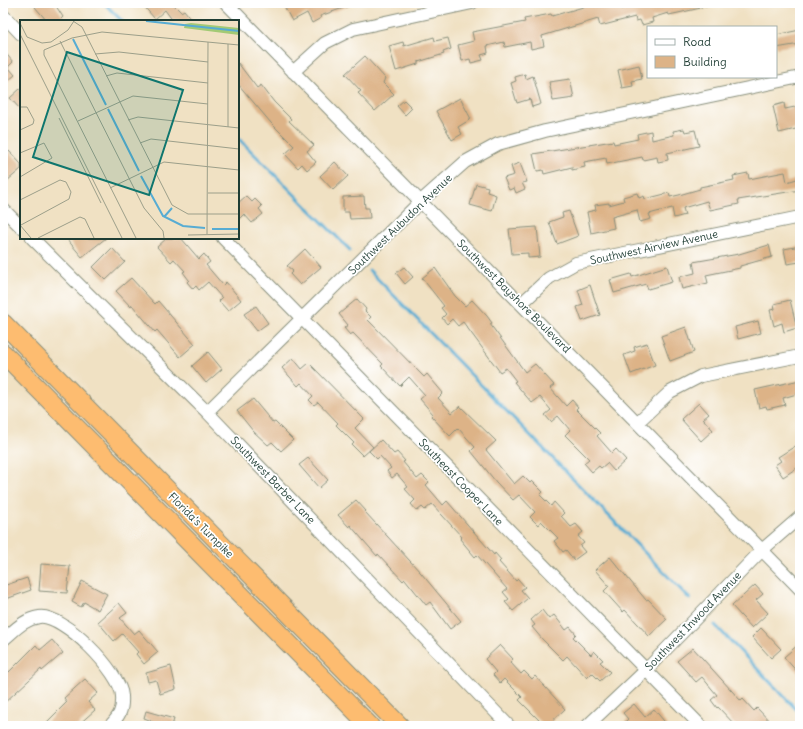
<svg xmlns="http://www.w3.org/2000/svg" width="803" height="729" font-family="Delius,sans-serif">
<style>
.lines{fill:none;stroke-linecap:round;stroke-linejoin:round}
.stream{stroke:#57acd3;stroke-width:3}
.building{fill:#ddb387}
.minor-casing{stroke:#888f7c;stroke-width:14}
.highway-casing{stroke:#888f7c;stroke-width:20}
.minor{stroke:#fff;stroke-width:12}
.highway{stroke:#fdbc70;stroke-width:18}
.labels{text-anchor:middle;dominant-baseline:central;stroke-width:3.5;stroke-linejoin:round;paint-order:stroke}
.street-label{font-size:11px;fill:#1f3d34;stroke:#fff}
.inset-river{fill:none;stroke:#57acd3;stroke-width:2}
.inset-road{fill:none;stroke:#9c9f8a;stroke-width:1}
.view{fill:#0f766e;fill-opacity:0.15;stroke:#0f766e;stroke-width:2}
.inset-edge{fill:none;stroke:#1f3d34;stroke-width:2}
</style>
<rect width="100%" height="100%" fill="#fff"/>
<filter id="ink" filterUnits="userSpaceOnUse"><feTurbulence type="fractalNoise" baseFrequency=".025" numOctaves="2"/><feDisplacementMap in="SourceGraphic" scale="8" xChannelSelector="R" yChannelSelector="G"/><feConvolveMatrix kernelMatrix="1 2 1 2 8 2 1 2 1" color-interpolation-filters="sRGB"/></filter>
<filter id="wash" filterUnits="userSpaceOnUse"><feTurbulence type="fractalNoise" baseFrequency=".012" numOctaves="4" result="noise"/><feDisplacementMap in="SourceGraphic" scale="16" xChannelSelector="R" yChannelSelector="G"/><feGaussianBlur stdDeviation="0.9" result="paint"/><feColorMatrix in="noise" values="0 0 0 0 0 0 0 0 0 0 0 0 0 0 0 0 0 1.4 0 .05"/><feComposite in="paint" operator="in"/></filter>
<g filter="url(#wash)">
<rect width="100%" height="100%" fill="#f0e1c3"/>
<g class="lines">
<path class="stream" d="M104,3L122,21
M238,138L350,250
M369,270L690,599
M715,625L800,713"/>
</g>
<g id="blocks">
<path class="building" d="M39,3H54L63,17L59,21H47L35,7Z
M141,3H172L181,12L184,10L193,21H173L165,10L155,19Z
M295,3H355V4L320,16L321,18L312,23L307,13L292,21L285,8Z
M597,3H620L621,9L642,3H710V6L669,15L668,13L652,18L653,22L642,25L640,20L636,21L635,17L600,26L598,19L542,36L544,46L531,49L530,42L505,47L504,42L487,46L488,53L481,55L483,60L471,63L470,59L462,61L458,45L474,41L472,32L525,22L524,19L551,14L552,16Z
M800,30V44L776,48V35Z
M434,37L435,41L448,38L451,49L443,52L444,54L418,62V64L396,71L389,46L403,42L404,46Z
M3,50L13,62L8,67L15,75L3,85Z
M365,56L385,78L383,83L394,94L375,111L358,93L361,91L345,74Z
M238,63L257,88L261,85L274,102L291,119L289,121L314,145L307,151L316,162L307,170L302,164L298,168L285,154L294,146L271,123L238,84Z
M639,65L642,79L632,81L633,86L622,88L618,70Z
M525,74L526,79L533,76L541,104L532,107L530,99L517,103L511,83L516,81L515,77Z
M570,79L574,98L553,101L549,82Z
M21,88V110L10,98Z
M460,98L471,119L458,127L462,134L452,140L436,111Z
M404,100L412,108L405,115L397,106Z
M784,103L785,109L800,106V128L779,133L773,106Z
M684,129L685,132L695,130L699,146L667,153L668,160L658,162L657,157L643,160L642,157L607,164L606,158L584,162L585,167L572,170V167L544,174L543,170L537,171L533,154L613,141L614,144L638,139L637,134L651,131L652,140L674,135L673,131Z
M9,151L21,164V169L7,181L3,177V156Z
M335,162L348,176L333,190L320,176Z
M520,163L527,182L522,183L525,189L516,193L514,188L509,190L504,178L514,175L511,166Z
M785,172L787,182L800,178V190L738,200L739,204L710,210L707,201L683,208L685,215L674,218L672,208L649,214L651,219L640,222L637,210L612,217L614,228L591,233L587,212L596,210L595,205L609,203V205L624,201L623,197L637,193L639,198L644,196L645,199L669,193L670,197L679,195L700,189V187L734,180L733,176L748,173L749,179Z
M476,184L488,187L487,192L496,195L492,211L470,205Z
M246,196L252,202L255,199L262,206L259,209L263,214L252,223L244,214L238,220V203Z
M364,196L365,208H369L370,218L350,219L349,212H343V197Z
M569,211L578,236L557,244L549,222L563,217L562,213Z
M537,227L540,257L528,258V253L512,254L509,229Z
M66,238H106L82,257Z
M167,238H181L199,259L204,254L210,262L206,265L223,285L226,282L241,300L228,311L219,301L222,298L208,282L199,290L196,286L193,289L187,282L189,280L183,272L185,271L174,259L171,262L157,247Z
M769,245L772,257L740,266V268L706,275L708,283L682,289L679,277L695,273L693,262L739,254Z
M800,246V262L787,264L784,249Z
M112,248L125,262L106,280L93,267Z
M305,249L321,267L300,285L290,274L293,271L287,266Z
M667,266L672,282L648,289L646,284L614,293L610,280L631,274L632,277Z
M404,267L413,277L405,284L396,273Z
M435,268L455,296L465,306L472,300L487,316L492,323L490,324L525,372L535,364L554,385L550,388L566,406L572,400L578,407L576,409L600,433L597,436L612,453L616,449L626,460L614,471L607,463L601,468L599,466L592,472L584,463L589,459L565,435L570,430L558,416L551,422L545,415L551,410L540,397L532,403L514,382L516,381L506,368L500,372L463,322L458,326L452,319L447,324L442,318L446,314L441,308L444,306L422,278Z
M131,278L155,304L158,301L195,344L180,357L157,330L155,332L132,305L131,307L116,291Z
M590,285L600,315L582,321L577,307L583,305L578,290Z
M357,299L366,309L365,311L371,317L368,320L424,377L427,374L443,393L438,398L452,413L460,406L496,441L486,450L514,484L523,476L530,483L532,481L543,492L540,495L551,506L554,502L564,513L561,516L571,527L576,524L583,532L578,536L584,543L580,546L585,552L574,560L566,550L563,552L554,541L558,538L541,521L538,525L530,517L535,512L519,495L513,500L496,482L471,451L475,447L458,428L450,436L431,416L433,414L420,399L425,395L409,377L400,386L381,366L383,364L353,333L350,335L344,328L348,325L339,314Z
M790,300L797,328L784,332L782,323L774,326L770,310L775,309L774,304Z
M256,306L268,323L257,331L244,314Z
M758,321L761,333L738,339L735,327Z
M686,327L694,352L670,361L661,336Z
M647,343L655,365L631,374L624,355L635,351L634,347Z
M208,352L222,369L206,383L192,366Z
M293,358L302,369L309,363L364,419L355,428L373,447L363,456L352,445L354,443L336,425L338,423L318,402L314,405L309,400L313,396L301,383L298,386L282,368Z
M800,380V393L783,398L785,405L767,409L766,406L759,408L755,390Z
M253,399L273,423L275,422L293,440L281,451L272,442L268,445L253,431L237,411Z
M699,403L709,414L703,419L713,430L701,441L681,419Z
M381,440L394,454L397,452L405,461L403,462L417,479L422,475L429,482L426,485L443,505L447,501L494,555L495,553L501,560L499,562L516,581L518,579L525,587L521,590L528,598L513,611L505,602L509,599L503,592L507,589L477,555L475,557L460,539L462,537L432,504L425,510L422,507L417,511L411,504L415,500L405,489L408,487L397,474L392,478L387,471L391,468L380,456L377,459L369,451Z
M797,445L800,450V466L783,477L775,465L781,461L778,457Z
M308,458L328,480L319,488L299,465Z
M356,500L366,511L365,512L421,573L461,621L450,629L430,602L426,605L405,579L403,581L378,554L377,556L350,525L349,527L338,515Z
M610,557L646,600L648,599L667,619L649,636L625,610L623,612L604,591L609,586L595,570Z
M41,564L70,566L67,593L39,591Z
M27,578L31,590L6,599L3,586Z
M82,581L107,594L98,610L84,602L81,607L72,602Z
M755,585L763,594L756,600L768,613L752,628L732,606Z
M119,603L127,613L120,618L134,634L139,630L158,652L144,664L136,654L138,652L122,634L114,641L98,622Z
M542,610L549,619L554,615L566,630L570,627L576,634L573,637L591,655L594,651L603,660L600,662L610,672L600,681L592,673L587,678L567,656L563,660L542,639L532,627L535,625L531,620Z
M761,628L781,649L771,658L752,637Z
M52,640L63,653L42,671L41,669L3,704V666L9,672L36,645L40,650Z
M800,643V675L784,657Z
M500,645L513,659L510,662L521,674L524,671L532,679L535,676L565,709L547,726H545L519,700L522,697L504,679L500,683L493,675L496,672L485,659Z
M693,648L741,701L743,699L754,711L757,708L774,726H736L718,707L717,708L711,700L717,695L702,677L696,682L677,661Z
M171,666L176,689L160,694L156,680L148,682L146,673Z
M85,679L98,693L88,702L95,710L77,726H51L47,722L67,702L64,698Z
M634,704L645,717L654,709L668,726H628L625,722L628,719L623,713Z
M146,711L174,719L172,726H150L152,721L144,718Z"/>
</g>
</g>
<g filter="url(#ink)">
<use href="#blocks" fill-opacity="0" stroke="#888f7c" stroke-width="1"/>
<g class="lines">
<defs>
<path id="minor" d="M226,3L800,589
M3,15L21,34
M293,72L325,43L353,29L472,3
M3,209L21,227
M32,238L207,412L509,726
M223,238L701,726
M521,304L549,278L576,263L800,217
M207,412L421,201L465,162L498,144L545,131L800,77
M638,422L670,392L701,376L800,356
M3,640C14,631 24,619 39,617C63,613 121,673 122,696C123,711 119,716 110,726
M587,726L645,671L762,550L800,517"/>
<path id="highway" d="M3,323L400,726
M3,353L370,726"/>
</defs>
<use href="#minor" class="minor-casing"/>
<use href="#highway" class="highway-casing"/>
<use href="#minor" class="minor"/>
<use href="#highway" class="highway"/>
</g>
</g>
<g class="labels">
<g class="street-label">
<text transform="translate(400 224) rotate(-44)">Southwest Aubudon Avenue</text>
<text transform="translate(654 247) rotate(-12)">Southwest Airview Avenue</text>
<text transform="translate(514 296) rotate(45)">Southwest Bayshore Boulevard</text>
<text transform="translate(273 480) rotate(46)">Southwest Barber Lane</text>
<text transform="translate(461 482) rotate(46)">Southeast Cooper Lane</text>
<text transform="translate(201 525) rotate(45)">Florida's Turnpike</text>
<text transform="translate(693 621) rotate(-46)">Southwest Inwood Avenue</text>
</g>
</g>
<g transform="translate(20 20)">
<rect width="219" height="219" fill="#f0e1c3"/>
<path d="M171,3L219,8V15L164,8L165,4Z" fill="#a3ca75"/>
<path class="inset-river" d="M126,1L219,11M53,19L86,85M88,89L119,151M121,156L143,196L163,206L185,208M144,197L152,188M192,209H219"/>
<path class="inset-road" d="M53,1L62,7L152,185L168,194H219M0,3L7,17L22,23L31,22L48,10L54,1M0,14L102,218M40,21L124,188L143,211L144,218M208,24V107M75,34L99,32L188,42M86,56L97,53L188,63M0,87H7L14,100L13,104L0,110M39,98L81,183M108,100L118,97L219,108M58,101L113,76L188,84M120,123L131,119L219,129M0,133L24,123L32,138L0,157M90,168L144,142L219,150M188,173H219M0,180L40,160L46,162L51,172L49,179L1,205M0,205L11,218M187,214L188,22M168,215L219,214M18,218L60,197L65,199L74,218M116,218L24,35V30L52,18L82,12L219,25"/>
<path class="view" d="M47,32L163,70L129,175L13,137Z"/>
<rect width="219" height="219" class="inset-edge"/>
</g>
<rect width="803" height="729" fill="none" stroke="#fff" stroke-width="16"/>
<rect x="647" y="26" width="130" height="52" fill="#ffffff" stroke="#a5b1ae"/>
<rect x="655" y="39" width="20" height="6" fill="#ffffff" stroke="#a5b1ae"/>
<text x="683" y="46" font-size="12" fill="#1f3d34">Road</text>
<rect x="655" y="56" width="20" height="12" fill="#ddb387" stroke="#a5b1ae"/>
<text x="683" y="66" font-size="12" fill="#1f3d34">Building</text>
</svg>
